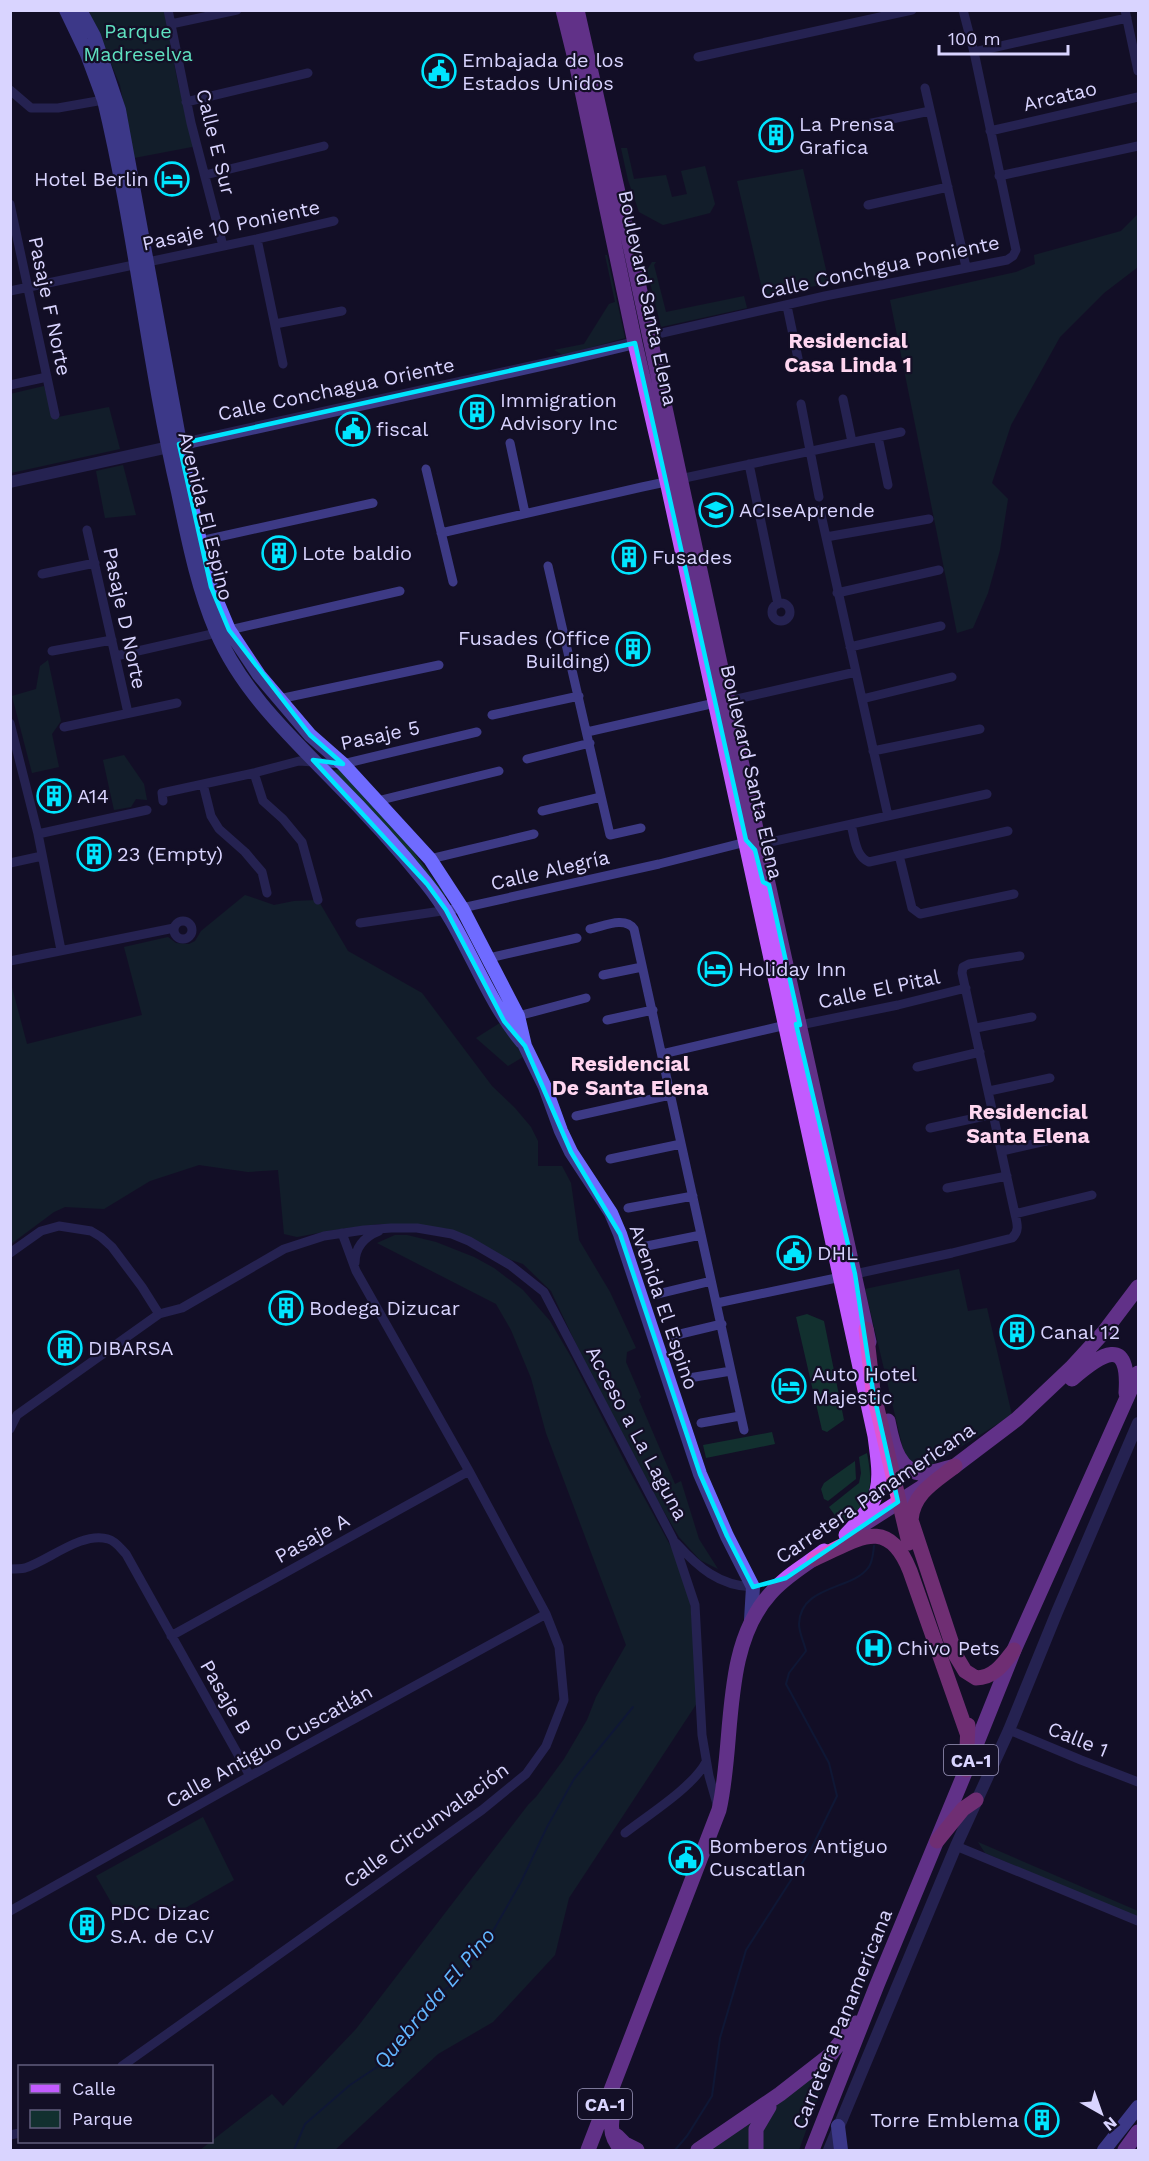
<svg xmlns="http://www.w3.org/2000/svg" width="1149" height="2161" font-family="'Work Sans',sans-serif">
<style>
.green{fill:#12302f}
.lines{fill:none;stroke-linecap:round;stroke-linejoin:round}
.stream{stroke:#0c2248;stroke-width:2}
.minor{stroke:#3d3a85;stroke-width:9}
.tertiary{stroke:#3d3a85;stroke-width:12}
.secondary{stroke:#6f6bff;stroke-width:14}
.primary{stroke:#c25bff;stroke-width:15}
.trunk{stroke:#e055d1;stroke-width:15}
.trunk-bridge{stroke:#e055d1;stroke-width:15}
.marked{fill:none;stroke:#00e5ff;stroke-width:4.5;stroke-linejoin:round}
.labels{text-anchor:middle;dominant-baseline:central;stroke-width:4.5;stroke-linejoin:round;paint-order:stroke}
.shield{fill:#130f26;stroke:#9e99be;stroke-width:1.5}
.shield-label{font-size:18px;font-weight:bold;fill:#d9d4ff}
.park-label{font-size:20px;fill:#5fe0c0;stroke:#130f26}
.poi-label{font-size:20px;fill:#d9d4ff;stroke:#130f26;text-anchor:start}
.street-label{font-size:20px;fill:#d9d4ff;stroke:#130f26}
.neighbourhood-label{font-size:21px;font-weight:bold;fill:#ffd6f0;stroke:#130f26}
.water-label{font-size:21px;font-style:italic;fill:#62b6ff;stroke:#130f26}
</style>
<rect width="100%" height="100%" fill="#130f26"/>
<path class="green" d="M89,11H164L178,84L197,146L134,158L120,85Z
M621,148H627L634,179L666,175L672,197L687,194L681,171L705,166L715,204L710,213L663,225L639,212L628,180Z
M803,169L829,283L764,297L737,181Z
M1138,214V267L1104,293L1060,337L1011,425L992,483L1008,499L1000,550L988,593L973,628L957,633L890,300L1016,272L1035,264L1034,255L1121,231Z
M605,255H607L625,338L563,355L554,350L584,344L609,304L615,302Z
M652,262H656L654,265L666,312L744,296L747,308L661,327L647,270Z
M44,386L53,418L109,407L120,449L11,473L10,394Z
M123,465L136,515L105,518L96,471Z
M48,660L61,721L52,734L59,767L32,773L12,696L36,689L40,666Z
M124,755L144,784L147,800L136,799L131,807L114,810L103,760Z
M339,769L408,844L446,896H444L429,880L333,771Z
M245,895L274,905L294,901L318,900L348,951L422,993L492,1086L515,1108L531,1127L538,1141V1166H562L571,1183L579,1240L610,1292L636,1348L627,1352L626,1362L641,1397L639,1400L675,1484L681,1481L699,1539L718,1569L700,1560L679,1537L640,1471L603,1401L551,1291L523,1264L489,1252L448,1229L398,1224H379L334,1230L297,1237L284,1234L278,1170L248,1172L199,1165L150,1181L104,1209L65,1207L54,1212L11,1244L10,980L27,1044L142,1015L124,947L168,937L176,943L189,944L195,941L201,931Z
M503,1021L523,1057L508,1066L476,1038Z
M395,1235H407L436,1242L474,1257L494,1268L523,1290L550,1321L571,1357L629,1470L676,1556L690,1601L699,1700L569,1898L555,1955L493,2022L438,2054L335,2150H200L272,2094L283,2106L356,2029L528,1805L536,1797L564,1759L587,1720L596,1697L626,1645L546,1433L531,1378L511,1330L496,1304L377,1243Z
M959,1269L968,1311L987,1308L1012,1415L925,1469L914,1466L905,1457L865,1289Z
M807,1314L824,1321L844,1420L827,1432L822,1430L796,1317Z
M772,1432L775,1444L706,1458L703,1445Z
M867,1453C874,1489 871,1502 841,1524L829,1507L859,1483L861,1473L859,1457Z
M855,1461L856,1479L828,1501L824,1499L821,1489L824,1483Z
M203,1817L234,1880L175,1914C148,1906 146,1904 123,1923L96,1876Z
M978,1842L1138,1911V1918L985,1853Z
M817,2073L823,2074L824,2081L799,2150H761L759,2126L777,2104Z
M756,2114L755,2150H708Z"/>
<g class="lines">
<path class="stream" d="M294,2150L305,2124L350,2085L380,2065L423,2018L437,1996L452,1984L488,1940L521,1882L547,1827L574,1779L633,1707
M675,2150L687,2136L712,2096L720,2038L746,1950L811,1849L837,1796L829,1763L786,1684L789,1673L806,1651C804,1642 799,1633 799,1624C800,1585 852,1590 868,1568C873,1562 873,1553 874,1546"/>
<path class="minor" d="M168,10L191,123L223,246
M1125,10L1138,71
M171,24L237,10
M974,52L1127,18
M698,57L912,10
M925,88L966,267
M10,90L31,108H58L109,99
M186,102L308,73
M853,127L930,111
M990,131L1138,97
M205,175L324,146
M999,176L1138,146
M10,204L55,415
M868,205L948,187
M257,239L283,364
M10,291L257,239L334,221
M787,306L800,368
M275,324L342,311
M649,336L825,296L1007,260L1013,256L1016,250L974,52L963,10
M10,385L47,377
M843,399L852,442
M801,404L819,497
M878,437L888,485
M510,443L525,513
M749,464L778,604
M426,469L453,582
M820,510L888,816
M87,530L128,713
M441,533L642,487L901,432
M826,537L929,519
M200,541L373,503
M548,566L610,835L641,828
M42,574L95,563
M837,593L939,570
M772 612a9 9 0 1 1 18 0a9 9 0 1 1-18 0Z
M850,647L941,626
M52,651L112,640
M116,656L400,591
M279,699L439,665
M862,699L952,677
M728,701L856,672
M492,715L579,696
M10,723L38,834L61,950
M64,727L177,703
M587,732L715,703
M873,751L980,729
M527,759L590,743
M203,784L211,816L219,829L245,852L262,872L267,893
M163,801L162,793L254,773
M377,801L499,771
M542,811L601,797
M851,825C855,838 855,856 869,862L1008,831
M38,834L147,810
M761,844L987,794
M899,855L912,908L920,914L1014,894
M430,859L534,834
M10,863L42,856
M318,900L302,842L283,819L263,801L254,773L299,761L343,764L477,732
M174 930a9 9 0 1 1 18 0a9 9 0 1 1-18 0Z
M360,923L462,908L659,864L746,842
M590,929C604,926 625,916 634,929L744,1430
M489,958L577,938
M10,961L174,928
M603,975L642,967
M518,1016L586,998
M607,1020L653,1010
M800,1025L898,1005L966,988
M976,1028L1032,1017
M662,1054L786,1025
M917,1067L980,1052
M989,1091L1050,1078
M576,1116L670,1095
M930,1128L994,1114
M1002,1151L1072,1135
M610,1159L681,1144
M947,1188L1007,1176
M628,1208L693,1196
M1015,1214L1092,1195
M642,1247L701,1235
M10,1253L41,1231L59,1226L91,1231L101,1237L112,1247L142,1287L159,1314
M355,1263C355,1247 364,1237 379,1231
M855,1274L952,1253L1012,1238C1020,1231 1017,1223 1015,1214L962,973L963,967L969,964L1020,956
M657,1294L711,1281
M717,1303L841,1277
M672,1336L722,1324
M689,1378L731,1371
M701,1423L740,1416
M10,1429L17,1415L159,1314L182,1308L284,1249L324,1236L364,1230L391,1228H417L452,1234L469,1241L510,1265L544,1292L673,1539L695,1605L702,1735L709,1776L717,1804
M676,1543C698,1567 719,1586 753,1587
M10,1569C15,1569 20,1569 25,1568C48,1561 82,1531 108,1539C116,1541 121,1549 126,1554L250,1776
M171,1636L469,1471
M1009,1730L1081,1760L1138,1782
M625,1833C648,1815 693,1787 706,1762
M956,1846L1138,1921
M10,1911L250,1776L546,1614
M122,2066L482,1810L526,1774L546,1746L564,1700L559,1647L546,1614L469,1471L356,1271L342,1233
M10,2135L20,2133"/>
<path class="tertiary" d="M10,482L564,360L635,343
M829,2150L956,1846L1009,1730L1057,1612L1138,1423"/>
<path class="secondary" d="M66,10L87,54L104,100C135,229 148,363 178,492C188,539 197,586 216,631C241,690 289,735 333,780C366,813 397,847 426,883C466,932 482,994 522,1042
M80,10L94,36L119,110L191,503L211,587L229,630L259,675L310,735L343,764L430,859L462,908L518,1016L525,1046L545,1087L561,1131L571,1152L611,1213L620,1234L700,1474L727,1536L753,1587L751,1620
M838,2126L841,2150
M1104,2150L1138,2107"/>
<path class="primary" d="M563,10L577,67L635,343L667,481L875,1436C882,1488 883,1496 846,1535
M577,10L633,259L738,747L869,1342
M1072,1379C1101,1354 1130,1334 1126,1393
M888,1421C892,1441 898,1476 927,1473C936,1472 946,1468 955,1466
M861,1526L955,1466L1017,1419L1071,1368L1104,1332L1138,1287
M616,2100C611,2119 607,2135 622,2150
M617,2136L625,2144L637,2150
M588,2150L719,1810C735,1742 721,1648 770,1594C785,1576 806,1565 824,1551
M698,2150L780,2094L830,2055L856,2023
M756,2150V2129L769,2107
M812,2150L877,1985L966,1770L1014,1650L1138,1373
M1125,2150L1138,2132"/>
<path class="trunk" d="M866,1329L873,1391
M955,1466C936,1481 913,1493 911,1520L956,1656L965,1671L976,1678C994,1678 1004,1663 1014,1650
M814,1559C856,1541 887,1513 910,1571L967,1733
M966,1770L968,1725
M937,1841L963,1809L976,1800"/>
<path class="trunk-bridge" d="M873,1391L909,1543"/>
</g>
<path d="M0 0H1149V2161H0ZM635,343L746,840L755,850L763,882L769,885L800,1025L796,1024L855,1274L873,1391L898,1502L786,1578L753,1587L727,1536L700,1474L620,1234L571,1152L525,1046L504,1021L446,910L427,884L313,760L343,764L310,735L229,630L211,587L179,444Z" fill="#130f26" fill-opacity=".55" fill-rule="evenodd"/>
<path class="marked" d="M635,343L746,840L755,850L763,882L769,885L800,1025L796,1024L855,1274L873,1391L898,1502L786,1578L753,1587L727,1536L700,1474L620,1234L571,1152L525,1046L504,1021L446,910L427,884L313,760L343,764L310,735L229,630L211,587L179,444Z"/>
<defs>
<symbol id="civic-ring" viewBox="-11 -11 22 22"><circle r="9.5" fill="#130f26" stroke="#00e5ff" stroke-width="1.5"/><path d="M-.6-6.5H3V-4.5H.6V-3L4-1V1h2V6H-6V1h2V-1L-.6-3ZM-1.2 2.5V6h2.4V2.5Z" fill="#00e5ff"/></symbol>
<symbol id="building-ring" viewBox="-11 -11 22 22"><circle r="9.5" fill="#130f26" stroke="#00e5ff" stroke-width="1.5"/><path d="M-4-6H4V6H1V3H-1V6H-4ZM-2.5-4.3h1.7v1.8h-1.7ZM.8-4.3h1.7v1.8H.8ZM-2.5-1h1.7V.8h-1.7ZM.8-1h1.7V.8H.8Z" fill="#00e5ff"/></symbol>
<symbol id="hotel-ring" viewBox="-11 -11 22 22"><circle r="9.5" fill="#130f26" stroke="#00e5ff" stroke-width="1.5"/><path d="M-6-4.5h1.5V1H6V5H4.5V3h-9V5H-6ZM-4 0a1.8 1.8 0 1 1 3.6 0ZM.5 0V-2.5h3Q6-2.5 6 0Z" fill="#00e5ff"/></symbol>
<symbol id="school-ring" viewBox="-11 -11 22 22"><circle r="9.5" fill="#130f26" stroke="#00e5ff" stroke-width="1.5"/><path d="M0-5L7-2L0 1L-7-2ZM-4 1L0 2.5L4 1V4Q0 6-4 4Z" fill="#00e5ff"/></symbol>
<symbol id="hospital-ring" viewBox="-11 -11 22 22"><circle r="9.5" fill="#130f26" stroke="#00e5ff" stroke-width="1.5"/><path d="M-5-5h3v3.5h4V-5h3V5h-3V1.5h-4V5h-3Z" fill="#00e5ff"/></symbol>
</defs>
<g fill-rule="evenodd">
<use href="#civic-ring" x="420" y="52" width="38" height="38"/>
<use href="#building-ring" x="757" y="116" width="38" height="38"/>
<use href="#hotel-ring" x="153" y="160" width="38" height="38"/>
<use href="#building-ring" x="458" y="393" width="38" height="38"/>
<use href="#civic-ring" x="334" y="410" width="38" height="38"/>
<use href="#school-ring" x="697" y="491" width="38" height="38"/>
<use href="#building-ring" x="260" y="534" width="38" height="38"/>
<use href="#building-ring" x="610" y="538" width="38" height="38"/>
<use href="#building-ring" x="614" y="630" width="38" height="38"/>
<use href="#building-ring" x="35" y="777" width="38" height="38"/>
<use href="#building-ring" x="75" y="835" width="38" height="38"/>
<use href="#hotel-ring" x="696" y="950" width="38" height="38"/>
<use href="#civic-ring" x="775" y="1234" width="38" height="38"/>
<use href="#building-ring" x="267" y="1289" width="38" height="38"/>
<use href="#building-ring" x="998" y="1313" width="38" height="38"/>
<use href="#building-ring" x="46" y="1329" width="38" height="38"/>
<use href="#hotel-ring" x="770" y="1367" width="38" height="38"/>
<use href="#hospital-ring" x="855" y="1629" width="38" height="38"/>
<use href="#civic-ring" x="667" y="1839" width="38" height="38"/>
<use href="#building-ring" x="68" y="1906" width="38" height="38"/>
<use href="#building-ring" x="1023" y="2101" width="38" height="38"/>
</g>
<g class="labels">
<g class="shield">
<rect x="944" y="1745" width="54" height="30" rx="4.5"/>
<rect x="578" y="2089" width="54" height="30" rx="4.5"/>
</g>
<g class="shield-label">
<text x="971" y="1760">CA-1</text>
<text x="605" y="2104">CA-1</text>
</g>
<g class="park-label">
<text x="138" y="31">Parque<tspan x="138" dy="23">Madreselva</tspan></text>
</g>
<g class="poi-label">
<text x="462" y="60">Embajada de los<tspan x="462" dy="23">Estados Unidos</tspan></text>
<text x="799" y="124">La Prensa<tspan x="799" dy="23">Grafica</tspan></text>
<text x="149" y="179" text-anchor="end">Hotel Berlin</text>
<text x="500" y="400">Immigration<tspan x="500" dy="23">Advisory Inc</tspan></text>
<text x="376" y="429">fiscal</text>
<text x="739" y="510">ACIseAprende</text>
<text x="302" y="553">Lote baldio</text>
<text x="652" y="557">Fusades</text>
<text x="610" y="638" text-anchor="end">Fusades (Office<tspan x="610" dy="23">Building)</tspan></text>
<text x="77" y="796">A14</text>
<text x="117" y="854">23 (Empty)</text>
<text x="738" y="969">Holiday Inn</text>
<text x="817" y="1253">DHL</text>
<text x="309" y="1308">Bodega Dizucar</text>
<text x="1040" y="1332">Canal 12</text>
<text x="88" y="1348">DIBARSA</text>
<text x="812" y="1374">Auto Hotel<tspan x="812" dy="23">Majestic</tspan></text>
<text x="897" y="1648">Chivo Pets</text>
<text x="709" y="1846">Bomberos Antiguo<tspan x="709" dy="23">Cuscatlan</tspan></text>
<text x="110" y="1913">PDC Dizac<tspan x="110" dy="23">S.A. de C.V</tspan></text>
<text x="1019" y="2120" text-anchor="end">Torre Emblema</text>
</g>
<g class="street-label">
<text transform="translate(1060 96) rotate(-13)">Arcatao</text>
<text transform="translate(216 142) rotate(76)">Calle E Sur</text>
<text transform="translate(231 225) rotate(-12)">Pasaje 10 Poniente</text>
<text transform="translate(880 267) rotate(-12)">Calle Conchgua Poniente</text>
<text transform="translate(648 298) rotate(78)">Boulevard Santa Elena</text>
<text transform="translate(50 306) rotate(78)">Pasaje F Norte</text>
<text transform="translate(336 389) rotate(-12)">Calle Conchagua Oriente</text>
<text transform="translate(206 516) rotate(76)">Avenida El Espino</text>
<text transform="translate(125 618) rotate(78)">Pasaje D Norte</text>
<text transform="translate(380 735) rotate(-12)">Pasaje 5</text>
<text transform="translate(752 772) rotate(77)">Boulevard Santa Elena</text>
<text transform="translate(550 870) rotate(-13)">Calle Alegría</text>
<text transform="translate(879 989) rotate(-12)">Calle El Pital</text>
<text transform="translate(664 1307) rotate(71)">Avenida El Espino</text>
<text transform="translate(637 1433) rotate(62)">Acceso a La Laguna</text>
<text transform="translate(875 1493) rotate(-34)">Carretera Panamericana</text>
<text transform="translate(312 1538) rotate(-29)">Pasaje A</text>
<text transform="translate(226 1697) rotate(60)">Pasaje B</text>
<text transform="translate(1078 1739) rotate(22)">Calle 1</text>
<text transform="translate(269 1746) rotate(-29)">Calle Antiguo Cuscatlán</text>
<text transform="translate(426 1825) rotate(-36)">Calle Circunvalación</text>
<text transform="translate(842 2019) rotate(-68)">Carretera Panamericana</text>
</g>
<g class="neighbourhood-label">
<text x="848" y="340">Residencial<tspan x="848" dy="24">Casa Linda 1</tspan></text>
<text x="630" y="1063">Residencial<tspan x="630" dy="24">De Santa Elena</tspan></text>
<text x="1028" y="1111">Residencial<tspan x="1028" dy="24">Santa Elena</tspan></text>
</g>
<g class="water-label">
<text transform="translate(434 1998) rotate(-50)">Quebrada El Pino</text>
</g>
</g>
<rect width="1149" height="2161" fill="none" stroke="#d9d4ff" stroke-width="24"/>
<rect x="18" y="2065" width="195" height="78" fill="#130f26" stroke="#625e7d" stroke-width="1.5"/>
<rect x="30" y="2084" width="30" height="9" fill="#c25bff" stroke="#625e7d" stroke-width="1.5"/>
<text x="72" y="2095" font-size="18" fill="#d9d4ff">Calle</text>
<rect x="30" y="2110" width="30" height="18" fill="#12302f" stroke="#625e7d" stroke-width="1.5"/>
<text x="72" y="2125" font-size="18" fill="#d9d4ff">Parque</text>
<g transform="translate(1101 2113) rotate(140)" stroke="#130f26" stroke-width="4.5" paint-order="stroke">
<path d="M0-4.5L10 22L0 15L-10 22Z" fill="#d9d4ff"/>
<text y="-9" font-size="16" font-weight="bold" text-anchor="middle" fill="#d9d4ff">N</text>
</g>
<path d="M939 45v9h129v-9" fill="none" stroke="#d9d4ff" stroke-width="3"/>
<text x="948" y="45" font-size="18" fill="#d9d4ff" stroke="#130f26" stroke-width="4.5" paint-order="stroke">100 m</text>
</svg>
